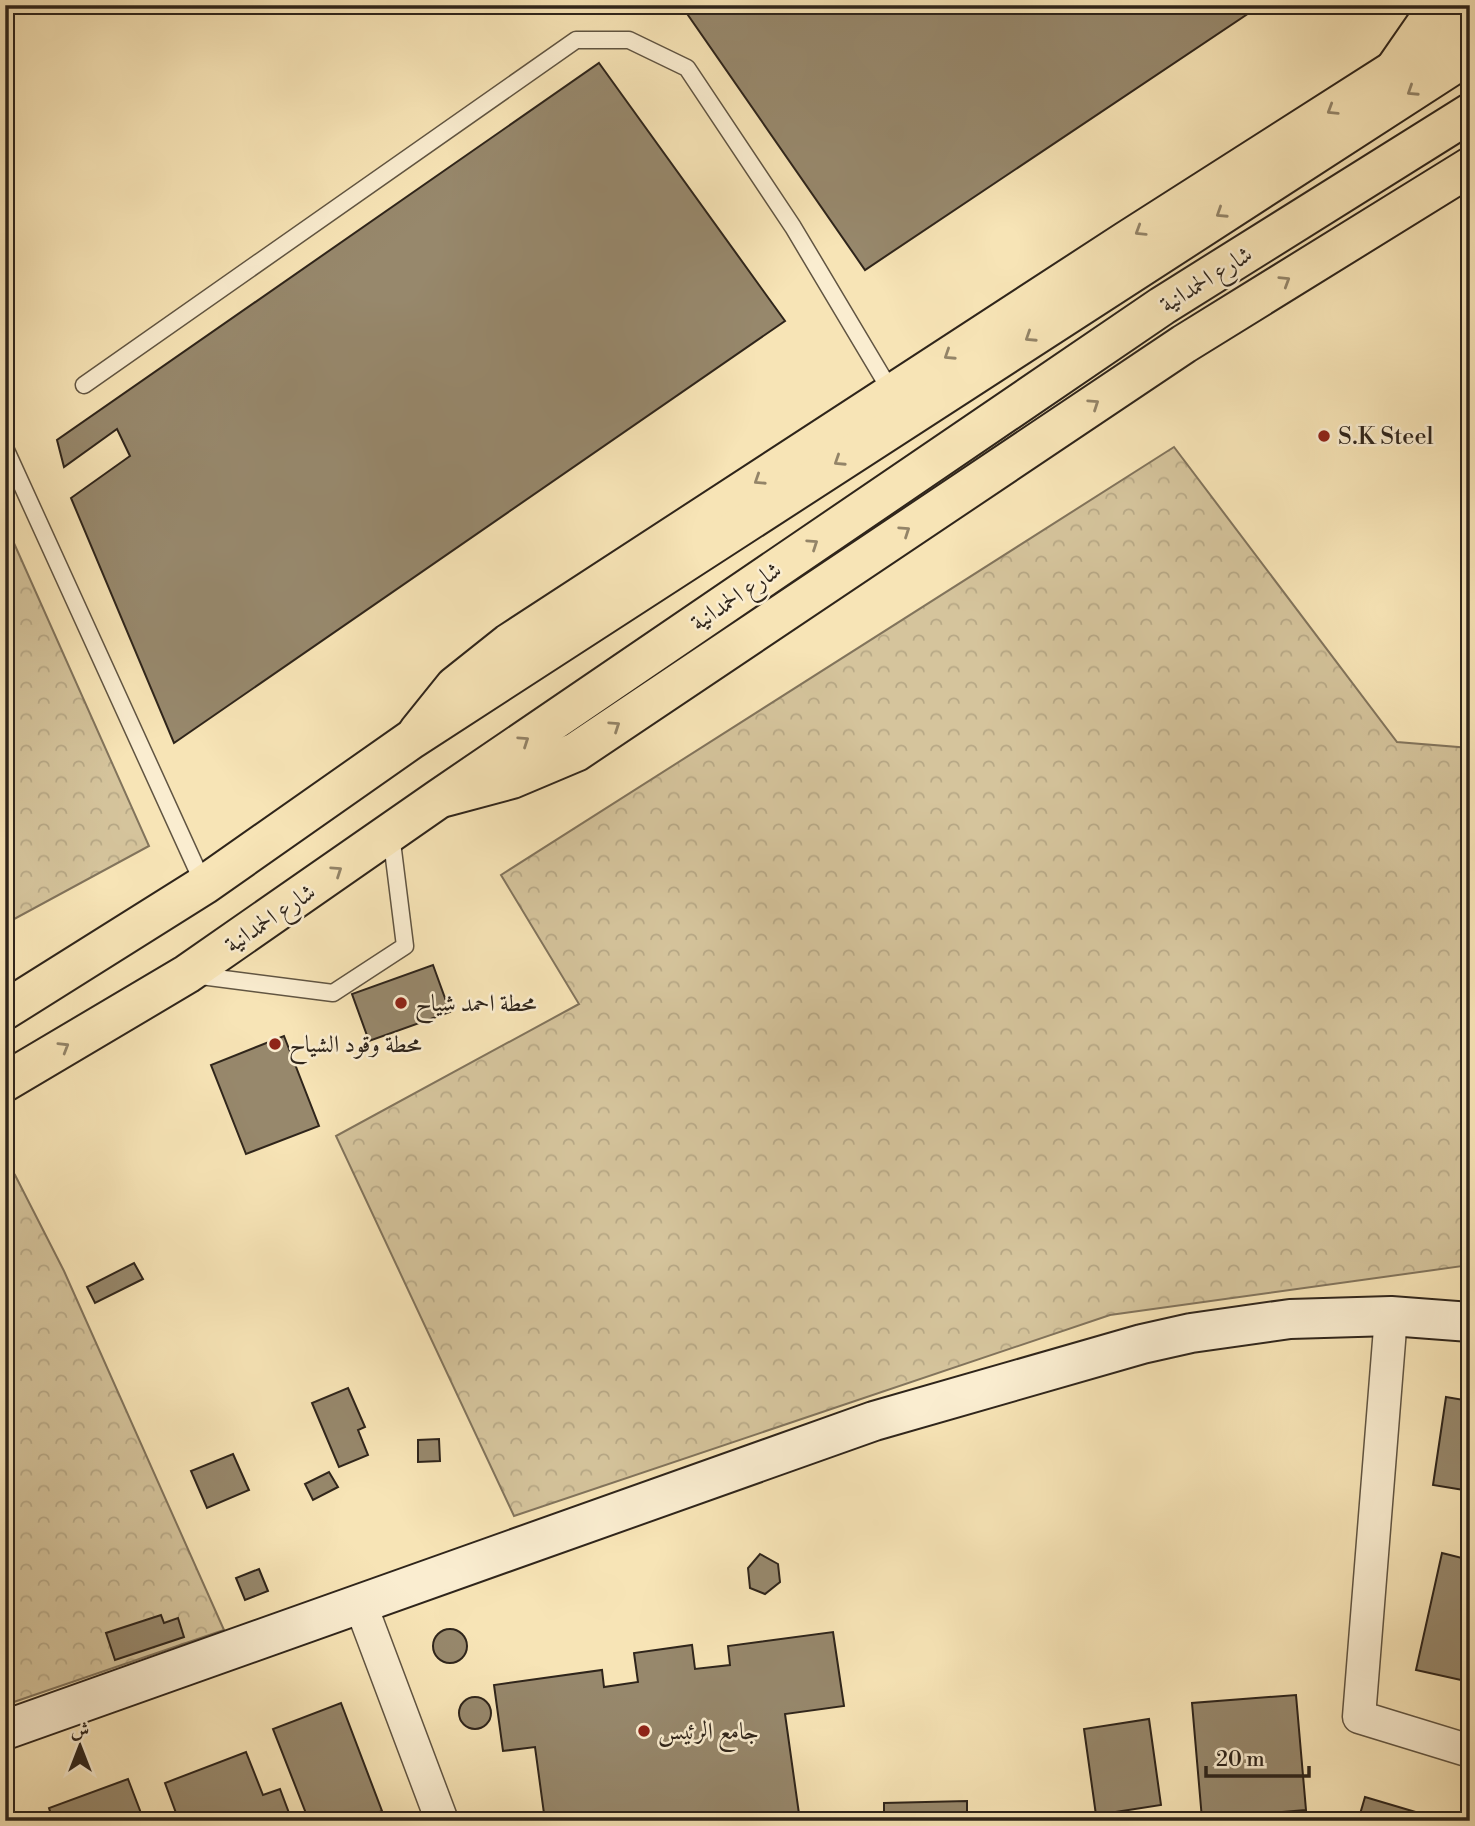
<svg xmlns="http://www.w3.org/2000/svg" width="1475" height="1826" font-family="'Libre Bodoni',Amiri,serif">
	<defs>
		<pattern id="forest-crowns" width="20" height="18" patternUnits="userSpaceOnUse" patternTransform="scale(1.75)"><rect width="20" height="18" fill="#d5c49c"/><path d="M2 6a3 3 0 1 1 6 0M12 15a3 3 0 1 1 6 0" fill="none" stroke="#b7a886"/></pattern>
	</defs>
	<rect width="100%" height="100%" fill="#f7e4b6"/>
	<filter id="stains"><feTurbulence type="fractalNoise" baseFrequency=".00286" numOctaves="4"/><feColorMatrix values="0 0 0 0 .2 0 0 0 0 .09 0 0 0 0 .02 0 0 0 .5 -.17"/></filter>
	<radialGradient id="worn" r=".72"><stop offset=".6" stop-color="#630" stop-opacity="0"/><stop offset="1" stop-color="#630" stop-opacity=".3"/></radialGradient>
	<g fill="url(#forest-crowns)" stroke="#82745c" stroke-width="2">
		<polygon points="1174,447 1397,742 1470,748 1470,1265 1110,1315 514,1516 336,1136 579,1004 501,875"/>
		<polygon points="5,523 149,846 5,924"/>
		<polygon points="15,1175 64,1271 224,1630 5,1705 5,1181"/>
	</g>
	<g fill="#97886c" stroke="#2f251b" stroke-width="2">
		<polygon points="681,5 1261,5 865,270"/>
		<polygon points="599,63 785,321 174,743 71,498 130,456 117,429 64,467 57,440"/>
		<polygon points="433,965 450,1012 369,1041 352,994"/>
		<polygon points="284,1036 319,1126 246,1154 211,1065"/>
		<polygon points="134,1263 143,1279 95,1303 87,1287"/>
		<polygon points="348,1388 365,1427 358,1430 368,1455 339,1467 312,1403"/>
		<polygon points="1446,1397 1470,1401 1470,1491 1433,1485"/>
		<polygon points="439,1439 440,1461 418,1462 418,1440"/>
		<polygon points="233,1454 249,1490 207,1508 191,1471"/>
		<polygon points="329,1472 338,1487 313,1500 305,1484"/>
		<polygon points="1442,1553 1470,1560 1470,1682 1416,1670"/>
		<polygon points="760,1554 778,1564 780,1582 765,1594 750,1588 748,1568"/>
		<polygon points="259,1569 268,1591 245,1600 236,1578"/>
		<polygon points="161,1615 164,1623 178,1618 184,1637 115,1660 106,1633"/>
		<circle cx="450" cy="1646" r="17"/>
		<polygon points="833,1632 844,1706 785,1714 800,1821 545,1821 535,1747 503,1751 494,1685 602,1670 604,1687 638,1682 634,1653 692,1645 695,1669 730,1665 728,1646"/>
		<polygon points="1296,1695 1306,1810 1202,1819 1192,1703"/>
		<circle cx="475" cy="1713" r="16"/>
		<polygon points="341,1703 382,1811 357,1821 309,1821 273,1729"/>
		<polygon points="1149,1719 1161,1805 1096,1815 1084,1729"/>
		<polygon points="246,1752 263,1795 280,1789 292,1821 179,1821 165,1783"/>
		<polygon points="128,1779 144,1821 53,1821 49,1808"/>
		<polygon points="1365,1797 1446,1821 1358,1821"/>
		<polygon points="967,1801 967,1820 884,1821 884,1803"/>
	</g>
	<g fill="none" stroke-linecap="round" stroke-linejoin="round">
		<g stroke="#615542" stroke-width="19">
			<g id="lane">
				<polyline points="84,385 576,40 629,40 687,68 793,227 892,393"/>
				<polyline points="5,448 204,885"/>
				<polyline points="193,975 333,993 405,946 391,834"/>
			</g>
		</g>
		<g stroke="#615542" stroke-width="35">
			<g id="street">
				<polyline points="1391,1316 1359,1717 1470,1751"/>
				<polyline points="360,1603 442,1821"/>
			</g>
		</g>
		<g stroke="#2f251b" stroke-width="42">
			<polyline id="secondary" points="5,1730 874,1421 1142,1344 1191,1333 1290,1319 1391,1316 1470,1322"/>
		</g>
		<g stroke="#2f251b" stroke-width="42">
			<g id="primary">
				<polyline points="418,732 455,686 509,643 1126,241 1394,70 1470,16"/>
				<polyline points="445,797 512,779 576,752 1184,344 1470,167"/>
			</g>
		</g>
		<g stroke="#2f251b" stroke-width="42">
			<g id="highway">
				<polyline points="1394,70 1439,5"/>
				<polyline points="5,1010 204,885 412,739 1470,54"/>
				<polyline points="5,1082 187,974 440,798 1162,306 1470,113"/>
			</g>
		</g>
		<use href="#lane" stroke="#faedd0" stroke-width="16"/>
		<use href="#street" stroke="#faedd0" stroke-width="32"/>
		<use href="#secondary" stroke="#faedd0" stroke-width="38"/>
		<use href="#primary" stroke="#f7e4b6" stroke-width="38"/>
		<use href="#highway" stroke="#f7e4b6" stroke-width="38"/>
	</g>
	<defs><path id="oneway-chevron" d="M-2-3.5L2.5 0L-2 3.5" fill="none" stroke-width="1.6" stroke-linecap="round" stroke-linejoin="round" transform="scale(1.75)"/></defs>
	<g stroke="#938468">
		<use href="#oneway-chevron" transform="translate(1412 91) rotate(147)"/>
		<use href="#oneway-chevron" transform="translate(1332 110) rotate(148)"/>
		<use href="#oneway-chevron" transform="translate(1221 213) rotate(147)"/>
		<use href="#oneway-chevron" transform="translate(1140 231) rotate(148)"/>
		<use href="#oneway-chevron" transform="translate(1285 281) rotate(-32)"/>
		<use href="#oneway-chevron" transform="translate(1030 337) rotate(147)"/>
		<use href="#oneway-chevron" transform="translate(949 355) rotate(147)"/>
		<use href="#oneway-chevron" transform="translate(1094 404) rotate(-34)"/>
		<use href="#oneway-chevron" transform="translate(839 461) rotate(147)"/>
		<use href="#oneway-chevron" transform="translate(759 480) rotate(147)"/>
		<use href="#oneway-chevron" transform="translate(905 531) rotate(-34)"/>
		<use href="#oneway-chevron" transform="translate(813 544) rotate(-34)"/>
		<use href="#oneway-chevron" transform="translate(615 726) rotate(-34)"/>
		<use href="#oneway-chevron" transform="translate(524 741) rotate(-34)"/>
		<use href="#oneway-chevron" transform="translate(337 871) rotate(-34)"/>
		<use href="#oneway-chevron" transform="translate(64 1047) rotate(-31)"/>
	</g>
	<g fill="#8f2418" stroke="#faedd0" stroke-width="2.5">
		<circle cx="1324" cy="436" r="7"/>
		<circle cx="401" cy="1003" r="7"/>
		<circle cx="275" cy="1044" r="7"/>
		<circle cx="644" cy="1731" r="7"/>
	</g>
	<g text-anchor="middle" stroke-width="5" stroke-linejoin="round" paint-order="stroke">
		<g font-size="24" fill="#2f251b" stroke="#faedd0">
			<text transform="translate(1206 279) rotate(-32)" y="8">شارع الحمدانية</text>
			<text transform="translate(736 596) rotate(-34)" y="8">شارع الحمدانية</text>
			<text transform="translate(270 918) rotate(-34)" y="8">شارع الحمدانية</text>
		</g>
		<g font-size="24" fill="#2f251b" stroke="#faedd0" text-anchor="start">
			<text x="1338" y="444">S.K Steel</text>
			<text x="415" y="1011">محطة احمد شياح</text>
			<text x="289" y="1052">محطة وقود الشياح</text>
			<text x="658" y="1739">جامع الرئيس</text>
		</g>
	</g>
	<rect width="1475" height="1826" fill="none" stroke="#f7e4b6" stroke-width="28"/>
	<rect x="7" y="7" width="1461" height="1812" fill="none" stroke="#2f251b" stroke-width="3.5"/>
	<rect x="14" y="14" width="1447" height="1798" fill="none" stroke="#2f251b" stroke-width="2"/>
	<g transform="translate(80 1746)" stroke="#faedd0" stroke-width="5" paint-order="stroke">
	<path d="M0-5L12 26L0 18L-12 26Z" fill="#2f251b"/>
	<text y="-10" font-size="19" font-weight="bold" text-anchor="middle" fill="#2f251b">ش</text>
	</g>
	<path d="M1206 1766v10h103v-10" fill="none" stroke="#2f251b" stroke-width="3.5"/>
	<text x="1216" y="1766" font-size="21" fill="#2f251b" stroke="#faedd0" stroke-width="5" paint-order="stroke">20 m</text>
	<rect width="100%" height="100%" filter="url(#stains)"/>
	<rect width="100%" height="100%" fill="url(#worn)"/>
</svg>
